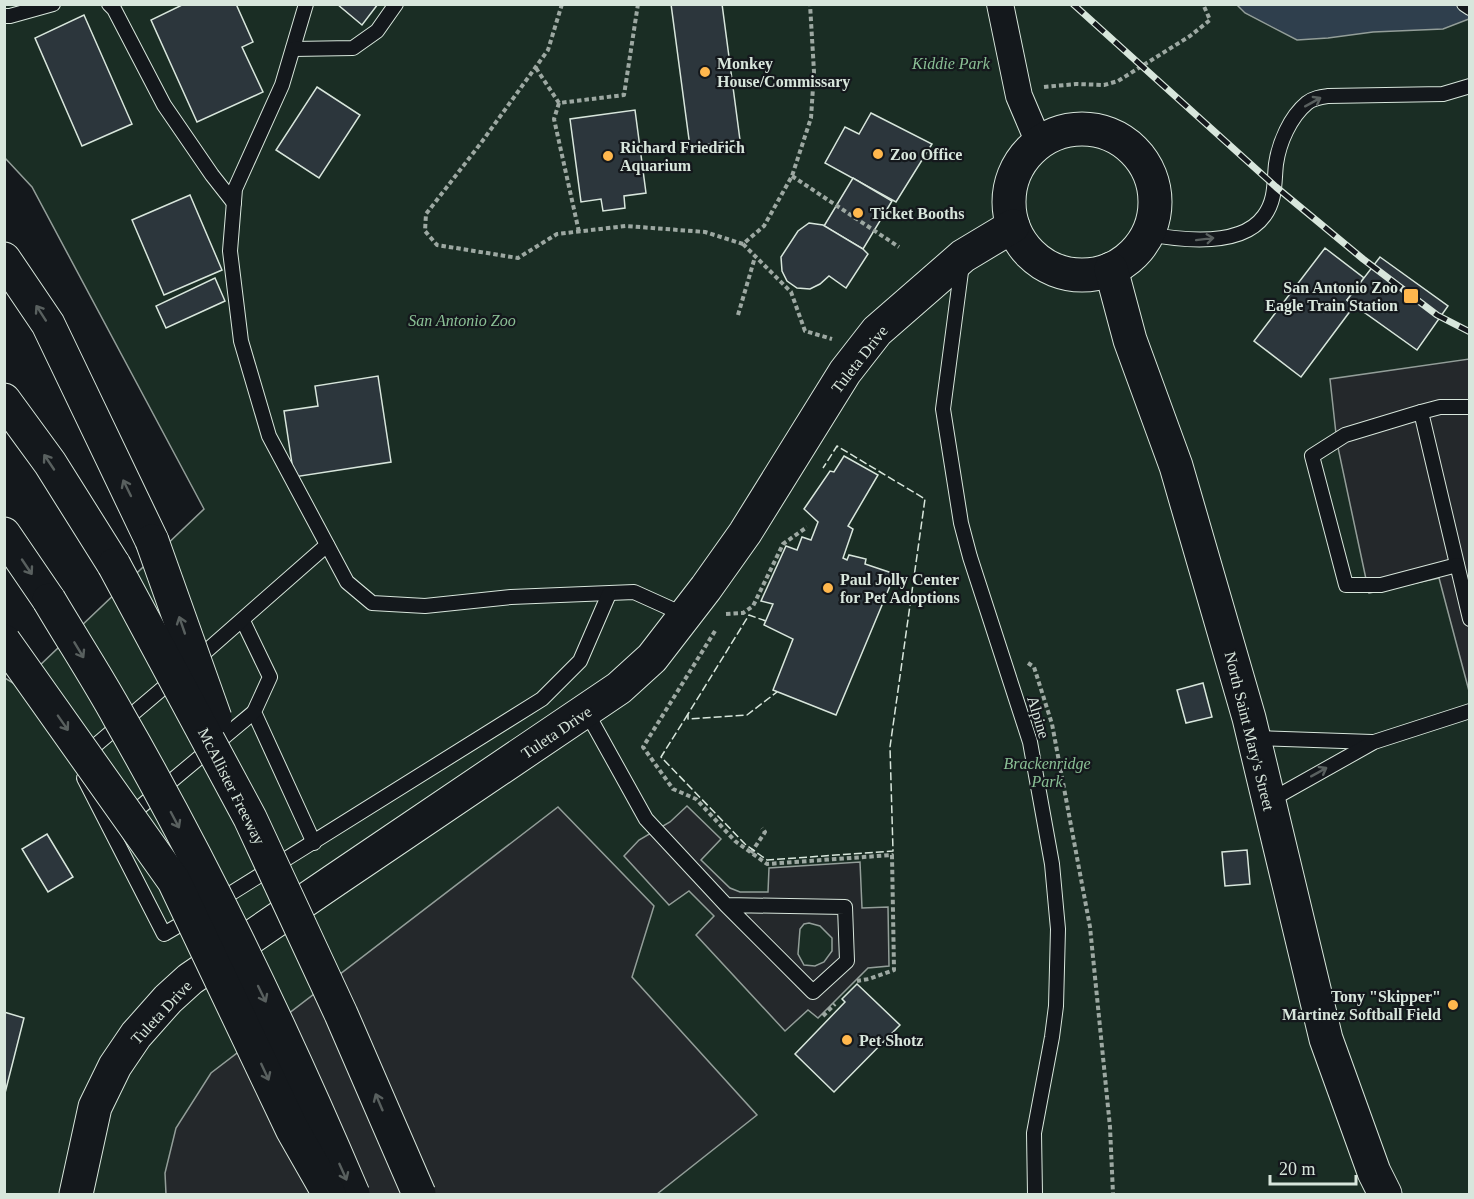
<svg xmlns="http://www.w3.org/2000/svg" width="1474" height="1199" font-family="Georgia,serif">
	<rect width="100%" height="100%" fill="#14181c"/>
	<polygon fill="#1a2d24" stroke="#939e99" stroke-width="1.5" points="5,5 1469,5 1469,1194 5,1194 5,678 18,686 204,509 32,187 5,158"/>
	<g fill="#24282b" stroke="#939e99" stroke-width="1.5" fill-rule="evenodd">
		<polygon points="1469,359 1469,691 1439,578 1369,593 1337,443 1330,379"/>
		<path d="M687,806L721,839L701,860L730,888L740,892H768L769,868L860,862L862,908L888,907L889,966L868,968L818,1018L808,1010L785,1031L696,935L714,916L689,891L669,905L624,856L639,840L670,822ZM809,923L820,926L832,938V951L824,962L815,966L804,965L798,954L800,929L804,924Z"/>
		<polygon points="558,807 654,906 632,977 757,1115 657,1194 166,1194 165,1173 176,1128 211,1073"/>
	</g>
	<polygon fill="#2f3f4d" stroke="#939e99" stroke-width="1.5" points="1237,5 1469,5 1469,19 1443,29 1373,32 1328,38 1297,40 1245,13"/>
	<g fill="#2c363c" stroke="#d8e6dc" stroke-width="1.5">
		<polygon points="184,4 236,4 253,42 242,47 263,92 197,122 151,20"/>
		<polygon points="337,4 378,4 362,25"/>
		<polygon points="671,4 722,4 740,140 690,147"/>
		<polygon points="84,15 132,124 82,146 35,38"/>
		<polygon points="317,87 360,115 319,178 276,150"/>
		<polygon points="635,110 646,193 624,196 625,208 603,211 601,199 581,202 570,119"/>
		<polygon points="871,113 932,144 896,202 825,163 845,127 859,134"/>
		<polygon points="853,178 892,201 863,249 824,226"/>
		<polygon points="190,195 222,270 164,295 132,220"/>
		<polygon points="809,223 823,225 863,249 868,254 846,288 829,276 820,284 810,289 797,288 787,281 782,271 781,257 798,231"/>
		<polygon points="1325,248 1364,278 1347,300 1354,306 1301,377 1254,341"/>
		<polygon points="1380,257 1448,306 1417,350 1347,300"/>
		<polygon points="215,278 225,301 166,328 156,306"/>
		<polygon points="378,376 391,462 294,477 284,411 318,406 315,386"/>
		<polygon points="844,456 878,475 848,526 853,529 843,558 847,560 849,555 866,559 865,564 895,574 836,715 773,690 793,639 764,625 773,604 761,601 786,546 797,550 802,537 811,540 818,522 804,509 830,471 834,472"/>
		<polygon points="1203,683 1212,717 1186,723 1177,690"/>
		<polygon points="47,834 73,877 48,892 22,849"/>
		<polygon points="1247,850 1250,884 1225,886 1222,852"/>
		<polygon points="857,984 900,1025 834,1092 795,1054 845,1002 842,999"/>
		<polygon points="4,1012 24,1018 4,1097"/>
	</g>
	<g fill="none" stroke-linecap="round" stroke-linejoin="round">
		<g stroke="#d8e6dc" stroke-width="16">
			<g id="lane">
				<polyline points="109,4 114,9 164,105 212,175 234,203"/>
				<polyline points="306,4 282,85 235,189 230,251 241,341 269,436 347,582 372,603 425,606 511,597 634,592 685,615"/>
				<polyline points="1464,4 1470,8"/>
				<polyline points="4,16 10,16 53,4"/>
				<polyline points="293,49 353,48 377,31 396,4"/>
				<path d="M1147,234C1180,240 1241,248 1264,216C1276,200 1274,182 1276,164C1279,143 1290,117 1307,103C1313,98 1321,97 1328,96L1443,94L1470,86"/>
				<polyline points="962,264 943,409 961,523 970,557 1030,742 1052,864 1058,929 1056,1006 1052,1037 1034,1133 1035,1194"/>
				<polyline points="1470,407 1440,407 1421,412 1470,619"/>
				<polyline points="1421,412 1345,435 1312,456 1346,585 1381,585 1457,565"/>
				<polyline points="243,621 270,677 254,712 314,843"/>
				<polyline points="195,661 327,545"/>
				<polyline points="586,711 646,819 726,905 813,992 847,961 845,907 726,905"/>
				<polyline points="1254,738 1372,742"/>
				<polyline points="83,756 176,677"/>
				<polyline points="84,778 164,934 193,917"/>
				<polyline points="1269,801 1374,742 1470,711"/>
				<polyline points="127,818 254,712"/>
				<polyline points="217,902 542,699 580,661 609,594"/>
			</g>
		</g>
		<g stroke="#d8e6dc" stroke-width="28">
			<polyline id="street" points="1000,4 1019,96 1039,143"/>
		</g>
		<g stroke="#d8e6dc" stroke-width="35">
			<g id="secondary">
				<circle cx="1082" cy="202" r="73"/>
				<polyline points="1111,269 1130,340 1176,466 1249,718 1326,1039 1374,1172 1385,1194"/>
				<polyline points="76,1194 95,1107 115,1066 136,1035 168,999 190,979 332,882 619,688 652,658 706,588 745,533 845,372 877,331 963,256 1013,226"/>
			</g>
		</g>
		<g stroke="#d8e6dc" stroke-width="35">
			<g id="highway">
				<polyline points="4,259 48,324 152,541"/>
				<polyline points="4,400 50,463 114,565"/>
				<polyline points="4,534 49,600"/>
			</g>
		</g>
		<g stroke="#9da8a2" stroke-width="4" stroke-dasharray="4.5 3" stroke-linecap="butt">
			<polyline points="562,4 548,50 481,143 426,214 425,231 437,245 518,258 557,234 626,226 705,232 743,244 764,226 792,176 811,118 814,72 810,4"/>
			<polyline points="536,68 559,103 624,95 638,4"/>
			<polyline points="1044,87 1076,84 1104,85 1118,81 1190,36 1210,20 1203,4"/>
			<polyline points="559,103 554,119 579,232"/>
			<polyline points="792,176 899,247"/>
			<polyline points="743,244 791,292 805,331 832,339"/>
			<polyline points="738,315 755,257"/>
			<polyline points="726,614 743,613 753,606 783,544 807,527"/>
			<polyline points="715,631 643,747 673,789 696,799 735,841 767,864 892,855 894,970 869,979 857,981"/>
			<polyline points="1028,663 1034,667 1052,724 1090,927 1110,1127 1113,1194"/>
			<polyline points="751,853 765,832 762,828"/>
			<polyline points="823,1016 835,1004"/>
		</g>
		<use href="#lane" stroke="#14181c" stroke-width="14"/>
		<use href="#street" stroke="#14181c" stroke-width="26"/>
		<use href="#secondary" stroke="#14181c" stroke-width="33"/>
		<use href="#highway" stroke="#14181c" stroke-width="33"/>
		<g stroke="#d8e6dc" stroke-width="7">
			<polyline id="rail" points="1073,4 1276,187 1363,259 1437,315 1470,332"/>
		</g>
		<use href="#rail" stroke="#14181c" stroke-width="4.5" stroke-dasharray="14" stroke-linecap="butt"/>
		<g stroke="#d8e6dc" stroke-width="35" stroke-linecap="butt">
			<g id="highway-bridge">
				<polyline points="152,541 215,718"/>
				<polyline points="114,565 250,818 341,1014 419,1194"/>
				<path d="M49,600C72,639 97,677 119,717C207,870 284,1032 353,1194"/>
				<polyline points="4,641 174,881 292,1129 329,1194"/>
			</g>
		</g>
		<use href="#highway-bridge" stroke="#14181c" stroke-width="33"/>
		<g stroke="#d8e6dc" stroke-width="1.5" stroke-dasharray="8 3" stroke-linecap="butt">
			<polyline points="766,621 749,615 688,714 688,719 747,715 777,692"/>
			<polyline points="688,714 661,757 745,844 767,860 893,851 890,747 925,499 837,446 823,468"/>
		</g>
	</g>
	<defs><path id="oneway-shaft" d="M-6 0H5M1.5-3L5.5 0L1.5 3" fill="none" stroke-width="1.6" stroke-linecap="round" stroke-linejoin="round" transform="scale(1.5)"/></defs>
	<g stroke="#59605f">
		<use href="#oneway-shaft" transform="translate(1313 102) rotate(-29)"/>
		<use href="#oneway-shaft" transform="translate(1205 239) rotate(-7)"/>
		<use href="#oneway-shaft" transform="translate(41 313) rotate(-123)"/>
		<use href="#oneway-shaft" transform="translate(49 462) rotate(-124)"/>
		<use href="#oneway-shaft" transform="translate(127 488) rotate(-116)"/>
		<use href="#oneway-shaft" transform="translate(27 567) rotate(56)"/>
		<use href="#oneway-shaft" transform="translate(182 625) rotate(-109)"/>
		<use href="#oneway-shaft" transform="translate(79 650) rotate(59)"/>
		<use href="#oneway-shaft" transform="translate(63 723) rotate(55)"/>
		<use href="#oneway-shaft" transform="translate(1319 772) rotate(-29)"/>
		<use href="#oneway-shaft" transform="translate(175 820) rotate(62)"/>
		<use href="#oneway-shaft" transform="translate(262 994) rotate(64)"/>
		<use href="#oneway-shaft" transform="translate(265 1072) rotate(65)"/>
		<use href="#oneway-shaft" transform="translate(379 1102) rotate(-113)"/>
		<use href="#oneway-shaft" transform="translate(343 1172) rotate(66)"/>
	</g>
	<g fill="#ffb74d" stroke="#14181c" stroke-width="2">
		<circle cx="705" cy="72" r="6"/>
		<circle cx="878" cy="154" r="6"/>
		<circle cx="608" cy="156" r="6"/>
		<circle cx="858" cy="213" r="6"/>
		<rect x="1403" y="288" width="16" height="16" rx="3"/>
		<circle cx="828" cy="588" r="6"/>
		<circle cx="1453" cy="1005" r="6"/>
		<circle cx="847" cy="1040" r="6"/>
	</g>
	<g text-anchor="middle" stroke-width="4.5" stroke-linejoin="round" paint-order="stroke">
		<g font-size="16" font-weight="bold" fill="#d8e6dc" stroke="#14181c" text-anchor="start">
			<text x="717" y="69">Monkey<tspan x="717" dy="18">House/Commissary</tspan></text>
			<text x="620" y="153">Richard Friedrich<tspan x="620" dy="18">Aquarium</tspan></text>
			<text x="890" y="160">Zoo Office</text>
			<text x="870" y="219">Ticket Booths</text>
			<text x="1398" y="293" text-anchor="end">San Antonio Zoo<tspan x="1398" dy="18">Eagle Train Station</tspan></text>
			<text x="840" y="585">Paul Jolly Center<tspan x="840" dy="18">for Pet Adoptions</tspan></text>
			<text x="1441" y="1002" text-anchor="end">Tony "Skipper"<tspan x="1441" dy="18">Martinez Softball Field</tspan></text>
			<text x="859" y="1046">Pet Shotz</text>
		</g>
		<g font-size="16" font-style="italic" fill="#8ac095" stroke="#14181c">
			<text x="951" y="69">Kiddie Park</text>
			<text x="462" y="326">San Antonio Zoo</text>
			<text x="1047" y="769">Brackenridge<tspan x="1047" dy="18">Park</tspan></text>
		</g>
		<g font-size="16" fill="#d8e6dc" stroke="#14181c">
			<text transform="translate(859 359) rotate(-52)" y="6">Tuleta Drive</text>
			<text transform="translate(1039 717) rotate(73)" y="6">Alpine</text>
			<text transform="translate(1250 731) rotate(76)" y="6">North Saint Mary's Street</text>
			<text transform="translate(556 732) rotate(-34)" y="6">Tuleta Drive</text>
			<text transform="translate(232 786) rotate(63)" y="6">McAllister Freeway</text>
			<text transform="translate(161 1012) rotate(-47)" y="6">Tuleta Drive</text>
		</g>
	</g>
	<rect width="1474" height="1199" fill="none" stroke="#d8e6dc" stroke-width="12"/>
	<path d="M1270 1175v9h86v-9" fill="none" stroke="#d8e6dc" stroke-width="3"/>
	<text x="1279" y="1175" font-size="18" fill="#d8e6dc" stroke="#14181c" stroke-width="4.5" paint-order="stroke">20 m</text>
</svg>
